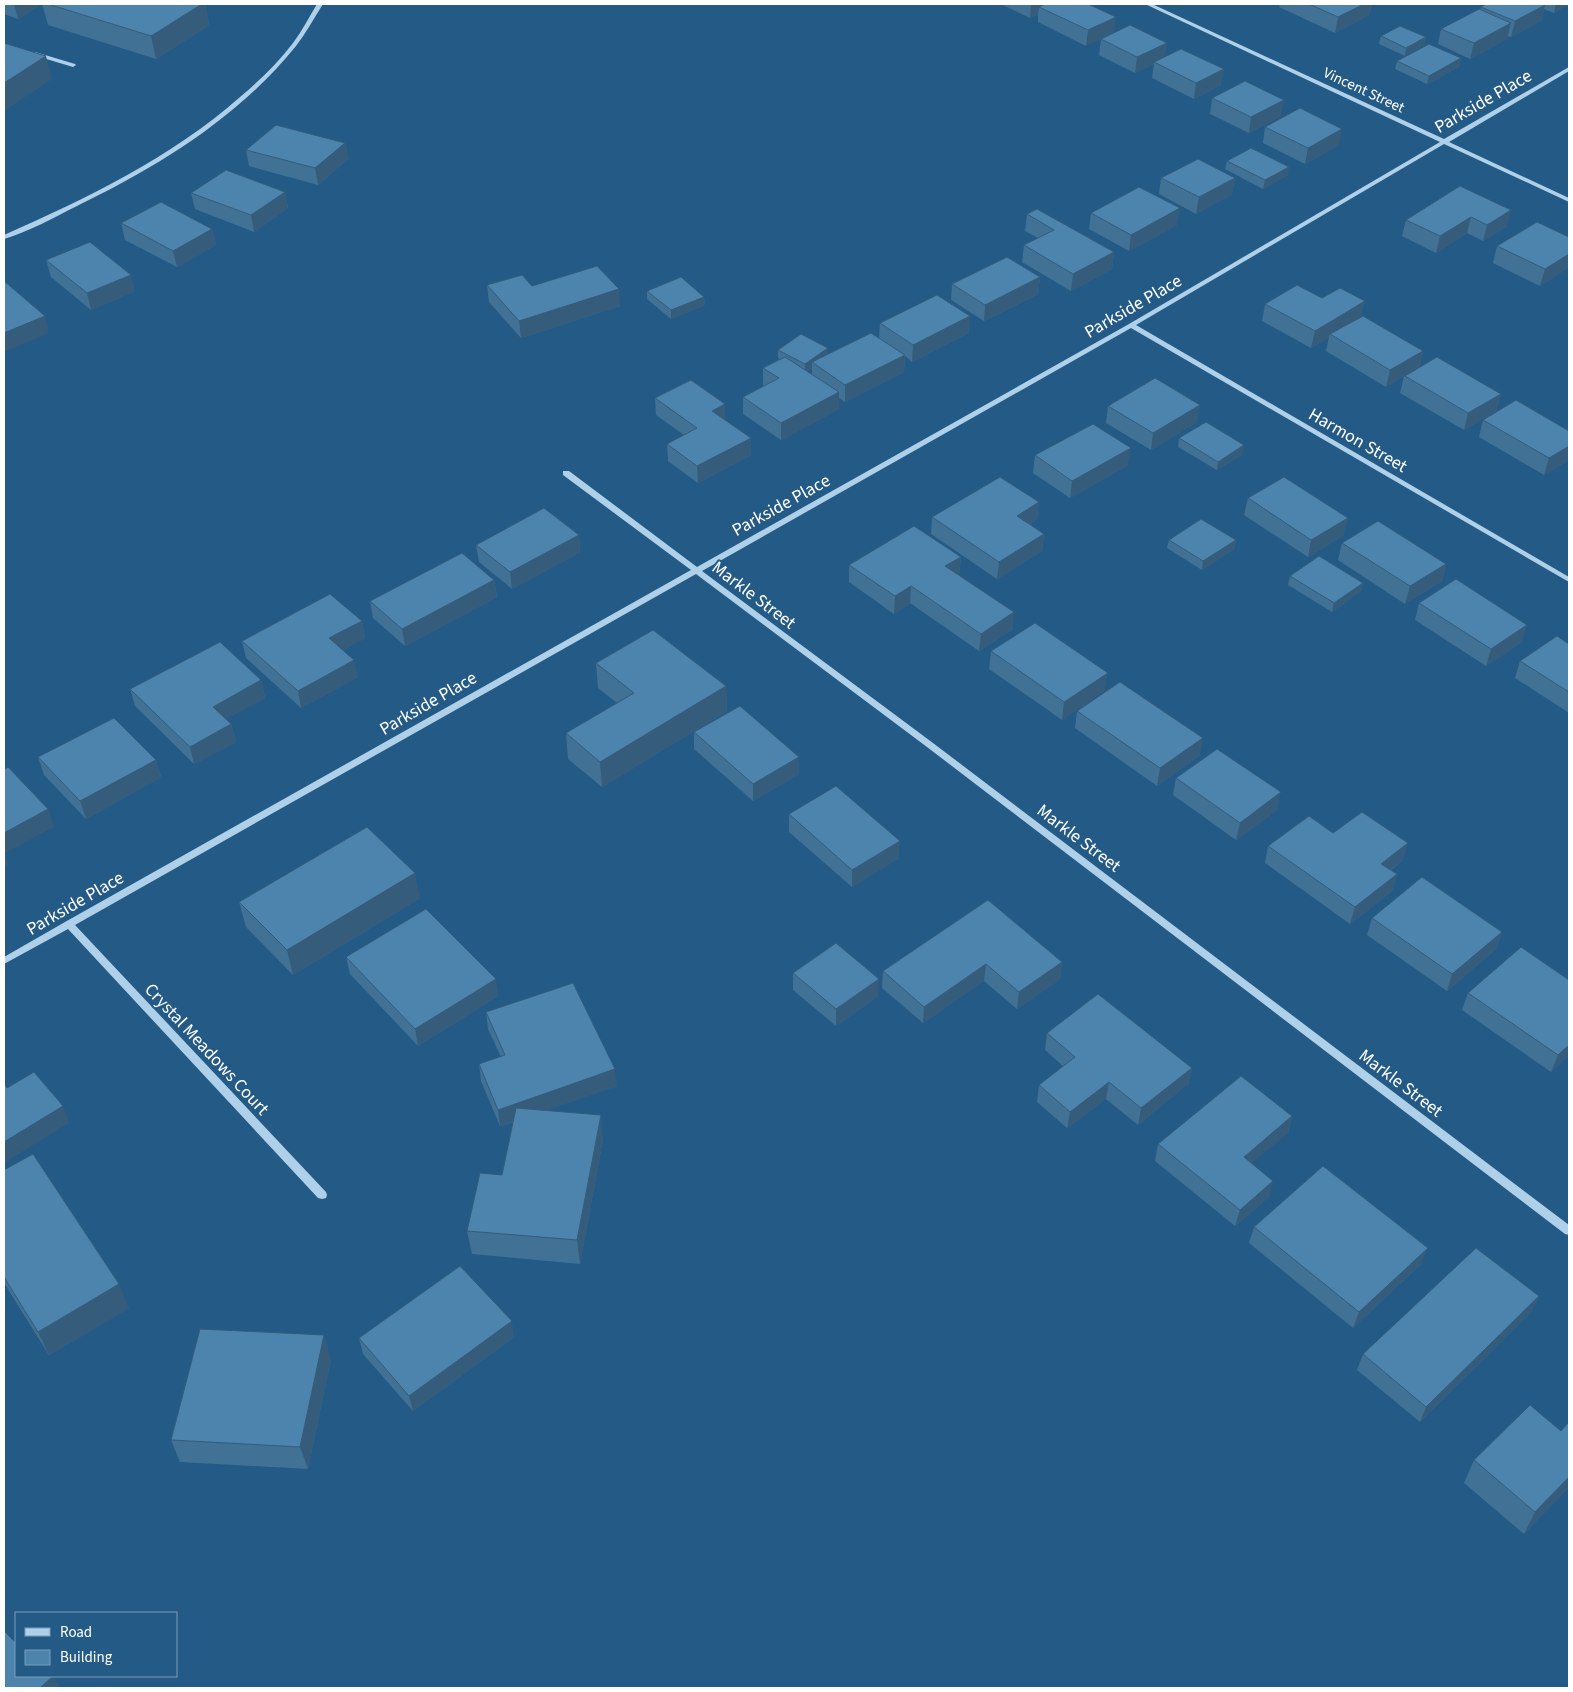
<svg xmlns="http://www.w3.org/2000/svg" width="1573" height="1692" font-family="'Source Sans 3',sans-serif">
	<rect width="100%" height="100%" fill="#245a86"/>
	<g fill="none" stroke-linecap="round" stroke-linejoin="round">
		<g fill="#afd0e9" fill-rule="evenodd">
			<path d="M317,4H323C314,18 306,33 296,46C239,117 158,167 77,206C55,217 26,233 4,239V235C87,198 171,158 240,97C259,81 278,63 293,43C302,31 309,17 317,4Z"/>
			<polygon points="1145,4 1152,4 1444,139 1569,67 1569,71 1449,142 1569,198 1569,202 1444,144 1136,325 1569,577 1569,582 1131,328 702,571 933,743 1569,1225 1569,1235 1565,1234 927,747 696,574 75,925 326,1192 327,1195 326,1198 322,1199 318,1198 68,929 4,964 4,957 65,922 691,570 563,475 563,471 569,471 697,567 1129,324 1440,142"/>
			<polygon points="35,52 75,64 76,65 73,67 33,55 32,54"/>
		</g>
	</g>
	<g fill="#417296" fill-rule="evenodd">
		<polygon points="4,4 205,4 209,25 156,59 48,25 42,4 18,19 4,14"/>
		<polygon points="1001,4 1088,4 1116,17 1086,46 1038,22 1038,14 1030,18"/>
		<polygon points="1280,4 1372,4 1369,15 1335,33 1279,7"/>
		<polygon points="1486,4 1569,4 1554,13 1544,9 1541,21 1511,37 1508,36 1507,39 1470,59 1438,44 1441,29 1480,10 1481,7"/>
		<polygon points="1381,36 1426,37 1424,45 1405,56 1379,44"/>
		<polygon points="1101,39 1165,57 1221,85 1194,99 1152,78 1154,64 1135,73 1099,55"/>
		<polygon points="1461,58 1459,67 1427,84 1395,69 1397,61"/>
		<polygon points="1212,98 1281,116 1249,133 1210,114"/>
		<polygon points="1265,127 1339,145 1305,164 1263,143"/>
		<polygon points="345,143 348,159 318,185 249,166 246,150"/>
		<polygon points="1227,161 1288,175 1263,189 1225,169"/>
		<polygon points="1161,178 1235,178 1232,194 1196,214 1159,194"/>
		<polygon points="1460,186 1507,226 1483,241 1467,233 1436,253 1402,236 1406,220"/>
		<polygon points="285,192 288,208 254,232 195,209 191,193"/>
		<polygon points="1091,213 1177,225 1129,251 1089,229"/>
		<polygon points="1027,214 1114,252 1112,269 1071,291 1022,262 1024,245 1038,238 1025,231"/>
		<polygon points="121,223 212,229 216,245 177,267 125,240"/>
		<polygon points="1569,237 1569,267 1540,286 1493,263 1497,246"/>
		<polygon points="46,260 135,291 91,310 51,277"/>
		<polygon points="1040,277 1038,294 984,321 951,300 952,284"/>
		<polygon points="487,285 532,286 620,306 521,338 489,302"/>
		<polygon points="647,291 704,297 705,305 671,319 647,299"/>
		<polygon points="1322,298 1361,317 1423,351 1419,368 1501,394 1496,411 1464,430 1400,393 1404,376 1386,387 1326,351 1329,337 1311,348 1262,321 1265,304"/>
		<path d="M880,323L969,333L912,362L905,356L904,372L845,402L839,398V409L781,440L743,414V397L765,386L763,385V368L780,359L778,358V350L828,354L879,338ZM812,368V375L807,371Z"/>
		<polygon points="655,398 725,404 725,420 751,438 751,455 698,483 668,461 667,444 684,435 656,415"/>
		<polygon points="1108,406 1197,422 1151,450 1106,423"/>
		<polygon points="1483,420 1569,431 1569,460 1544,475 1479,437"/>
		<polygon points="1179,438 1243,454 1217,470 1178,447"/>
		<polygon points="1035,455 1128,465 1070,498 1033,473"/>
		<polygon points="1248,498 1344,535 1308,557 1244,515"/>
		<polygon points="1039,502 1037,519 1030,524 1044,534 1042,551 997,579 931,534 932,517"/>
		<polygon points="579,535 580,552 512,589 479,562 476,545"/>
		<polygon points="1169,540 1236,540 1234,549 1202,570 1167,548"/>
		<polygon points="1342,543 1446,564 1442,581 1405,604 1338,560"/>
		<polygon points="961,557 959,574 958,575 1013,629 979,651 910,603 894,614 849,582 849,565"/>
		<polygon points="1290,576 1363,583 1361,591 1332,612 1288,585"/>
		<polygon points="494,580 497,597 405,646 373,618 370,601"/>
		<polygon points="1419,603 1522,642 1486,666 1415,620"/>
		<polygon points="362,621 365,638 343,650 358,677 301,708 246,658 242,641"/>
		<polygon points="1569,644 1569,713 1515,678 1520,661"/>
		<polygon points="991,651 1105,690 1062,720 989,669"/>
		<polygon points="596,663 726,686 727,711 602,787 568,759 566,733 617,703 598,688"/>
		<polygon points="261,680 265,698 226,719 231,724 236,742 194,764 135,706 130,689"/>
		<polygon points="1077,711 1200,755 1157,786 1075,728"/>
		<polygon points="694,732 799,774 753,801 694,749"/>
		<polygon points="38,757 156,760 161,777 86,819 44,775"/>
		<polygon points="1176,778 1277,810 1236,840 1173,795"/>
		<polygon points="789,814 899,858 852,887 789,832"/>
		<polygon points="1333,833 1403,860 1391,870 1397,874 1392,891 1350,924 1265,863 1268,846"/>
		<polygon points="420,898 293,975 246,927 239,902"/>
		<polygon points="988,900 1062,962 1060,979 1017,1009 984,981 923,1023 882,988 883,971"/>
		<polygon points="1372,918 1502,932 1496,949 1447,991 1367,935"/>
		<polygon points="346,957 498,996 418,1046 350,974"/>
		<polygon points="793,973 878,996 836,1026 793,990"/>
		<polygon points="1468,993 1569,1055 1551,1072 1462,1010"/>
		<polygon points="486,1012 617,1086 546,1110 603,1139 580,1264 472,1254 467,1231 502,1175 513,1122 500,1126 481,1081 479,1064 501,1057 488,1029"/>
		<polygon points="1047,1033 1192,1068 1188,1084 1138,1125 1106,1099 1067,1128 1037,1102 1039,1085 1063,1066 1045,1050"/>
		<polygon points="1292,1116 1288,1133 1251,1163 1269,1197 1235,1226 1155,1161 1158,1144"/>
		<polygon points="4,1170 129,1308 49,1355 4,1283"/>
		<polygon points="1254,1227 1421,1264 1353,1328 1249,1243"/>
		<polygon points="1539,1296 1531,1312 1420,1422 1357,1370 1363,1354"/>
		<polygon points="514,1337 413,1411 363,1354 359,1338"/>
		<polygon points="331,1359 308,1469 180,1462 171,1440"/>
		<polygon points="1569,1422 1569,1487 1524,1534 1464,1483 1474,1460 1561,1431"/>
	</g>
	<g fill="#355c7a">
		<polygon points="14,4 42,4 18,19"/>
		<polygon points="202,4 205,4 209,25 156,59 151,36"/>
		<polygon points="1031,4 1056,4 1039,7 1038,14 1030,18"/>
		<polygon points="1364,4 1372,4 1369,15 1335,33 1338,17"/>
		<polygon points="1556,4 1569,4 1569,5 1554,13"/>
		<polygon points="1545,5 1541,21 1511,37 1515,21"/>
		<polygon points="1116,17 1114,33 1086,46 1088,30"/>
		<polygon points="1511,23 1507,39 1470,59 1474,43"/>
		<polygon points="1426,37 1424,45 1405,56 1406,48"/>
		<polygon points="1167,43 1165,59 1154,62 1154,64 1135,73 1137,57"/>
		<polygon points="46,56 52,79 4,111 4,83"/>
		<polygon points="1461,58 1459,67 1427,84 1429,76"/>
		<polygon points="1224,69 1221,85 1194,99 1196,83"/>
		<polygon points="1284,100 1281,116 1249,133 1251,117"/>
		<polygon points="1342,129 1339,145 1305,164 1308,148"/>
		<polygon points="345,143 348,159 318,185 315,168"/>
		<polygon points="1289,167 1288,175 1263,189 1265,180"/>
		<polygon points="1235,178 1232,194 1196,214 1199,197"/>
		<polygon points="285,192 288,208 254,232 251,215"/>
		<polygon points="1180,208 1177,225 1129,251 1131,235"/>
		<polygon points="1511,210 1507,226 1483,241 1487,225"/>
		<polygon points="1471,217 1467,233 1436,253 1440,236"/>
		<polygon points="212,229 216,245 177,267 173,251"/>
		<polygon points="1114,252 1112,269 1071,291 1073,274"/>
		<polygon points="1569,254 1569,267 1540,286 1545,269"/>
		<polygon points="131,275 135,291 91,310 87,293"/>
		<polygon points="1040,277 1038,294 984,321 985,305"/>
		<polygon points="619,289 620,306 521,338 519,321"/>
		<polygon points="704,297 705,305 671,319 671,310"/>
		<polygon points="1365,301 1361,318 1330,334 1329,337 1311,348 1315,331"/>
		<polygon points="45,316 49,333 4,352 4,333"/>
		<polygon points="970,316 969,333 912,362 913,345"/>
		<polygon points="828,348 828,357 812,362 812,368 805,372 805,364"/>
		<polygon points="1423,351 1419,368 1386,387 1390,370"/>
		<polygon points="905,355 904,372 845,402 845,385"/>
		<polygon points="839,392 839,409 781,440 781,423"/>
		<polygon points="1501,394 1496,411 1464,430 1468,413"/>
		<polygon points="725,404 725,421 712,411"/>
		<polygon points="1200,405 1197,422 1151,450 1153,433"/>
		<polygon points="751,438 751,455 698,483 697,466"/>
		<polygon points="1244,445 1243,454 1217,470 1218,462"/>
		<polygon points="1569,446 1569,460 1544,475 1549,458"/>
		<polygon points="1131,448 1128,465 1070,498 1072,481"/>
		<polygon points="1039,502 1037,519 1015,533 1017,516"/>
		<polygon points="1348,518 1344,535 1308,557 1311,540"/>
		<polygon points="1044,534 1042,551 997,579 999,562"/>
		<polygon points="579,535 580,552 512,589 510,572"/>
		<polygon points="1236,540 1234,549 1202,570 1203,561"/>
		<polygon points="961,557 959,574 944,583 945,566"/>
		<polygon points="1446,564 1442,581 1405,604 1410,586"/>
		<polygon points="494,580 497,597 405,646 402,629"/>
		<polygon points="1363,583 1361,591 1332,612 1334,603"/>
		<polygon points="911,586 910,603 894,614 895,596"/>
		<polygon points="1014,612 1013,629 979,651 981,634"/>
		<polygon points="362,621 365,638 332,656 329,638"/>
		<polygon points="1527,625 1522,642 1486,666 1491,649"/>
		<polygon points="354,660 358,677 301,708 298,691"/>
		<polygon points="1108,673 1105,690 1062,720 1064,702"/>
		<polygon points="261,680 265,698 217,724 213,707"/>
		<polygon points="726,686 727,711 602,787 600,762"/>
		<polygon points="231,724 236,742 194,764 190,747"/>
		<polygon points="1203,738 1200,755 1157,786 1160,768"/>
		<polygon points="799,757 799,774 753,801 753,784"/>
		<polygon points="156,760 161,777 86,819 80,801"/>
		<polygon points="1281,792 1277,810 1236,840 1240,823"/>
		<polygon points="48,809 54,827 5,853 9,864 4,867 4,833"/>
		<polygon points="900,841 899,858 852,887 852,870"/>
		<polygon points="1408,843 1403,860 1376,881 1381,864"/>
		<polygon points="415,873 420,898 293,975 287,950"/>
		<polygon points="1397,874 1392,891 1350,924 1355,907"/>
		<polygon points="1502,932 1496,949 1447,991 1452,974"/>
		<polygon points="1062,962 1060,979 1017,1009 1019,992"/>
		<polygon points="986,964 984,981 923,1023 924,1007"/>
		<polygon points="496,979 498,996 418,1046 415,1029"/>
		<polygon points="879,979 878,996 836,1026 836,1009"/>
		<polygon points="1569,1045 1569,1055 1551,1072 1558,1055"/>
		<polygon points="1192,1068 1188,1084 1138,1125 1141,1108"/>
		<polygon points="615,1069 617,1086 500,1126 498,1110"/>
		<polygon points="1109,1082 1106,1099 1067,1128 1070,1112"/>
		<polygon points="63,1106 69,1123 4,1163 4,1142"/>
		<polygon points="601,1115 603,1139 580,1264 577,1240"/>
		<polygon points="1292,1116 1288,1133 1239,1174 1244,1157"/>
		<polygon points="1273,1181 1269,1197 1235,1226 1240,1210"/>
		<polygon points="1428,1248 1421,1264 1353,1328 1359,1312"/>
		<polygon points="119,1284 129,1308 49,1355 38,1332"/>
		<polygon points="1539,1296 1531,1312 1420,1422 1426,1407"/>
		<polygon points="512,1321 514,1337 413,1411 409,1396"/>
		<polygon points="324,1335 331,1359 308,1469 300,1447"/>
		<polygon points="1569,1477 1569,1487 1524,1534 1535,1512"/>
		<polygon points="53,1676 60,1688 40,1688"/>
	</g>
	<g fill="#4c84ae" stroke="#355c7a">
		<polygon points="48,4 202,4 151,36"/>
		<polygon points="1045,4 1088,4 1116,17 1088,30 1039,7"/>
		<polygon points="1309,4 1364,4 1338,17"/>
		<polygon points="1486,4 1543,4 1545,5 1515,21 1481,7"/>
		<polygon points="1479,9 1511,23 1474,43 1441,29"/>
		<polygon points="1130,25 1167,43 1137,57 1101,39"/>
		<polygon points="1400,26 1426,37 1406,48 1381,36"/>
		<polygon points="4,43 46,56 4,83"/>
		<polygon points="1429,44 1461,58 1429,76 1397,61"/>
		<polygon points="1181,49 1224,69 1196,83 1154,62"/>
		<polygon points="1245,81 1284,100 1251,117 1212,98"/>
		<polygon points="1300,108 1342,129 1308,148 1265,127"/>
		<polygon points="276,125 345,143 315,168 246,150"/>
		<polygon points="1251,148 1289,167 1265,180 1227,161"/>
		<polygon points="1198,159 1235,178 1199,197 1161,178"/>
		<polygon points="226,170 285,192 251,215 191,193"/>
		<polygon points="1460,186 1511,210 1487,225 1471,217 1440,236 1406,220"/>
		<polygon points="1139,187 1180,208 1131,235 1091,213"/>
		<polygon points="161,202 212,229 173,251 121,223"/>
		<polygon points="1037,209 1114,252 1073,274 1024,245 1054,230 1027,214"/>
		<polygon points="1537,222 1569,237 1569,254 1545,269 1497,246"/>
		<polygon points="90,242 131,275 87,293 46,260"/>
		<polygon points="1007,257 1040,277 985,305 952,284"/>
		<polygon points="597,266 619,289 519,321 487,285 522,275 532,286"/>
		<polygon points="681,277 704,297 671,310 647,291"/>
		<polygon points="4,281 45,316 4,333"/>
		<polygon points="1297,285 1322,298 1340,288 1365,301 1315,331 1265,304"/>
		<polygon points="937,295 970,316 913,345 880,323"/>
		<polygon points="1363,316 1423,351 1390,370 1330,334"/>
		<polygon points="871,333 905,355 845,385 812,362"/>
		<polygon points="801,334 828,348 805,364 778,350"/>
		<polygon points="785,357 839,392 781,423 743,397 779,378 763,368"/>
		<polygon points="1437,357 1501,394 1468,413 1405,376"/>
		<polygon points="1155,378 1200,405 1153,433 1108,406"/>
		<polygon points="691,380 725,404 712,411 751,438 697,466 667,444 697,428 655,398"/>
		<polygon points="1516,400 1569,431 1569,446 1549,458 1483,420"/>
		<polygon points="1206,422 1244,445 1218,462 1179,438"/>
		<polygon points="1093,424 1131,448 1072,481 1035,455"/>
		<polygon points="1000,477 1039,502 1017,516 1044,534 999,562 932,517"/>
		<polygon points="1284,477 1348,518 1311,540 1248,498"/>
		<polygon points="544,508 579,535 510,572 476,545"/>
		<polygon points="1201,519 1236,540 1203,561 1169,540"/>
		<polygon points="1378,521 1446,564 1410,586 1342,543"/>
		<polygon points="914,526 961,557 945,566 1014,612 981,634 911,586 895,596 849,565"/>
		<polygon points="462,553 494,580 402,629 370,601"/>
		<polygon points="1319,556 1363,583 1334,603 1290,576"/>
		<polygon points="1456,579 1527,625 1491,649 1419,603"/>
		<polygon points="330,594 362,621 329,638 354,660 298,691 242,641"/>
		<polygon points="1035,623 1108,673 1064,702 991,651"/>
		<polygon points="653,630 726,686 600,762 566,733 634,693 596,663"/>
		<polygon points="1557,636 1569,644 1569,692 1520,661"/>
		<polygon points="220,642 261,680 213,707 231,724 190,747 130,689"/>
		<polygon points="1120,682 1203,738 1160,768 1077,711"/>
		<polygon points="740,706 799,757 753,784 694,732"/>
		<polygon points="114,718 156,760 80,801 38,757"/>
		<polygon points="1217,749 1281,792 1240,823 1176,778"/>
		<polygon points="8,767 48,809 4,833 4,770"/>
		<polygon points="836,786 900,841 852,870 789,814"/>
		<polygon points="1362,812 1408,843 1381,864 1397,874 1355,907 1268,846 1309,816 1333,833"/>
		<polygon points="367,827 415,873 287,950 239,902"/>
		<polygon points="1422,877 1502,932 1452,974 1372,918"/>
		<polygon points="988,900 1062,962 1019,992 986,964 924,1007 883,971"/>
		<polygon points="426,909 496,979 415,1029 346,957"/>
		<polygon points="836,943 879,979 836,1009 793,973"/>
		<polygon points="1521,947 1569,980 1569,1045 1558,1055 1468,993"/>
		<polygon points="573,983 615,1069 498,1110 479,1064 505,1055 486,1012"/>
		<polygon points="1098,994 1192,1068 1141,1108 1109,1082 1070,1112 1039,1085 1075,1057 1047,1033"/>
		<polygon points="34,1072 63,1106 4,1142 4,1084 7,1088"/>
		<polygon points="1241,1076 1292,1116 1244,1157 1273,1181 1240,1210 1158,1144"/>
		<polygon points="516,1108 601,1115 577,1240 467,1231 480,1173 502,1175"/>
		<polygon points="33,1154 119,1284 38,1332 4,1277 4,1170"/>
		<polygon points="1323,1166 1428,1248 1359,1312 1254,1227"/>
		<polygon points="1476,1248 1539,1296 1426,1407 1363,1354"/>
		<polygon points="460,1266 512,1321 409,1396 359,1338"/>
		<polygon points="200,1329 324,1335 300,1447 171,1440"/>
		<polygon points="1530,1405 1561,1431 1569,1422 1569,1477 1535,1512 1474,1460"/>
		<polygon points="4,1631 16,1643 16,1676 53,1676 40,1688 4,1688"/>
	</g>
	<g text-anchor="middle" stroke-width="4" stroke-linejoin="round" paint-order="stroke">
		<g font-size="15" fill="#fff" stroke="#245a86">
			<text transform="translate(1364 90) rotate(25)" y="5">Vincent Street</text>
		</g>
		<g font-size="18" fill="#fff" stroke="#245a86">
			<text transform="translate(1483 101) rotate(-30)" y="6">Parkside Place</text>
			<text transform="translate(1133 306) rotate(-30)" y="6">Parkside Place</text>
			<text transform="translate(1358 440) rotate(30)" y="6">Harmon Street</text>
			<text transform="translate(781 505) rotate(-29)" y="6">Parkside Place</text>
			<text transform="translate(754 595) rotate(37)" y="6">Markle Street</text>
			<text transform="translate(428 703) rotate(-30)" y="6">Parkside Place</text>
			<text transform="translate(1079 838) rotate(37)" y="6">Markle Street</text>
			<text transform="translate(75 903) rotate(-30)" y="6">Parkside Place</text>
			<text transform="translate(207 1049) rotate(47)" y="6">Crystal Meadows Court</text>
			<text transform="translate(1401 1083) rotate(37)" y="6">Markle Street</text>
		</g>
	</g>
	<rect width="1573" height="1692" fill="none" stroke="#ffffff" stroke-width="10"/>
	<rect x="15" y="1612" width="162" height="65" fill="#245a86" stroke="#7c9cb6"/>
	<rect x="25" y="1628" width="25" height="8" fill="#afd0e9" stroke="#7c9cb6"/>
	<text x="60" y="1637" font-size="15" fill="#ffffff">Road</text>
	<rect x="25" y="1650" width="25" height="15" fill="#4c84ae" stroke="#7c9cb6"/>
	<text x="60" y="1662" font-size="15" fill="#ffffff">Building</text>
</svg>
